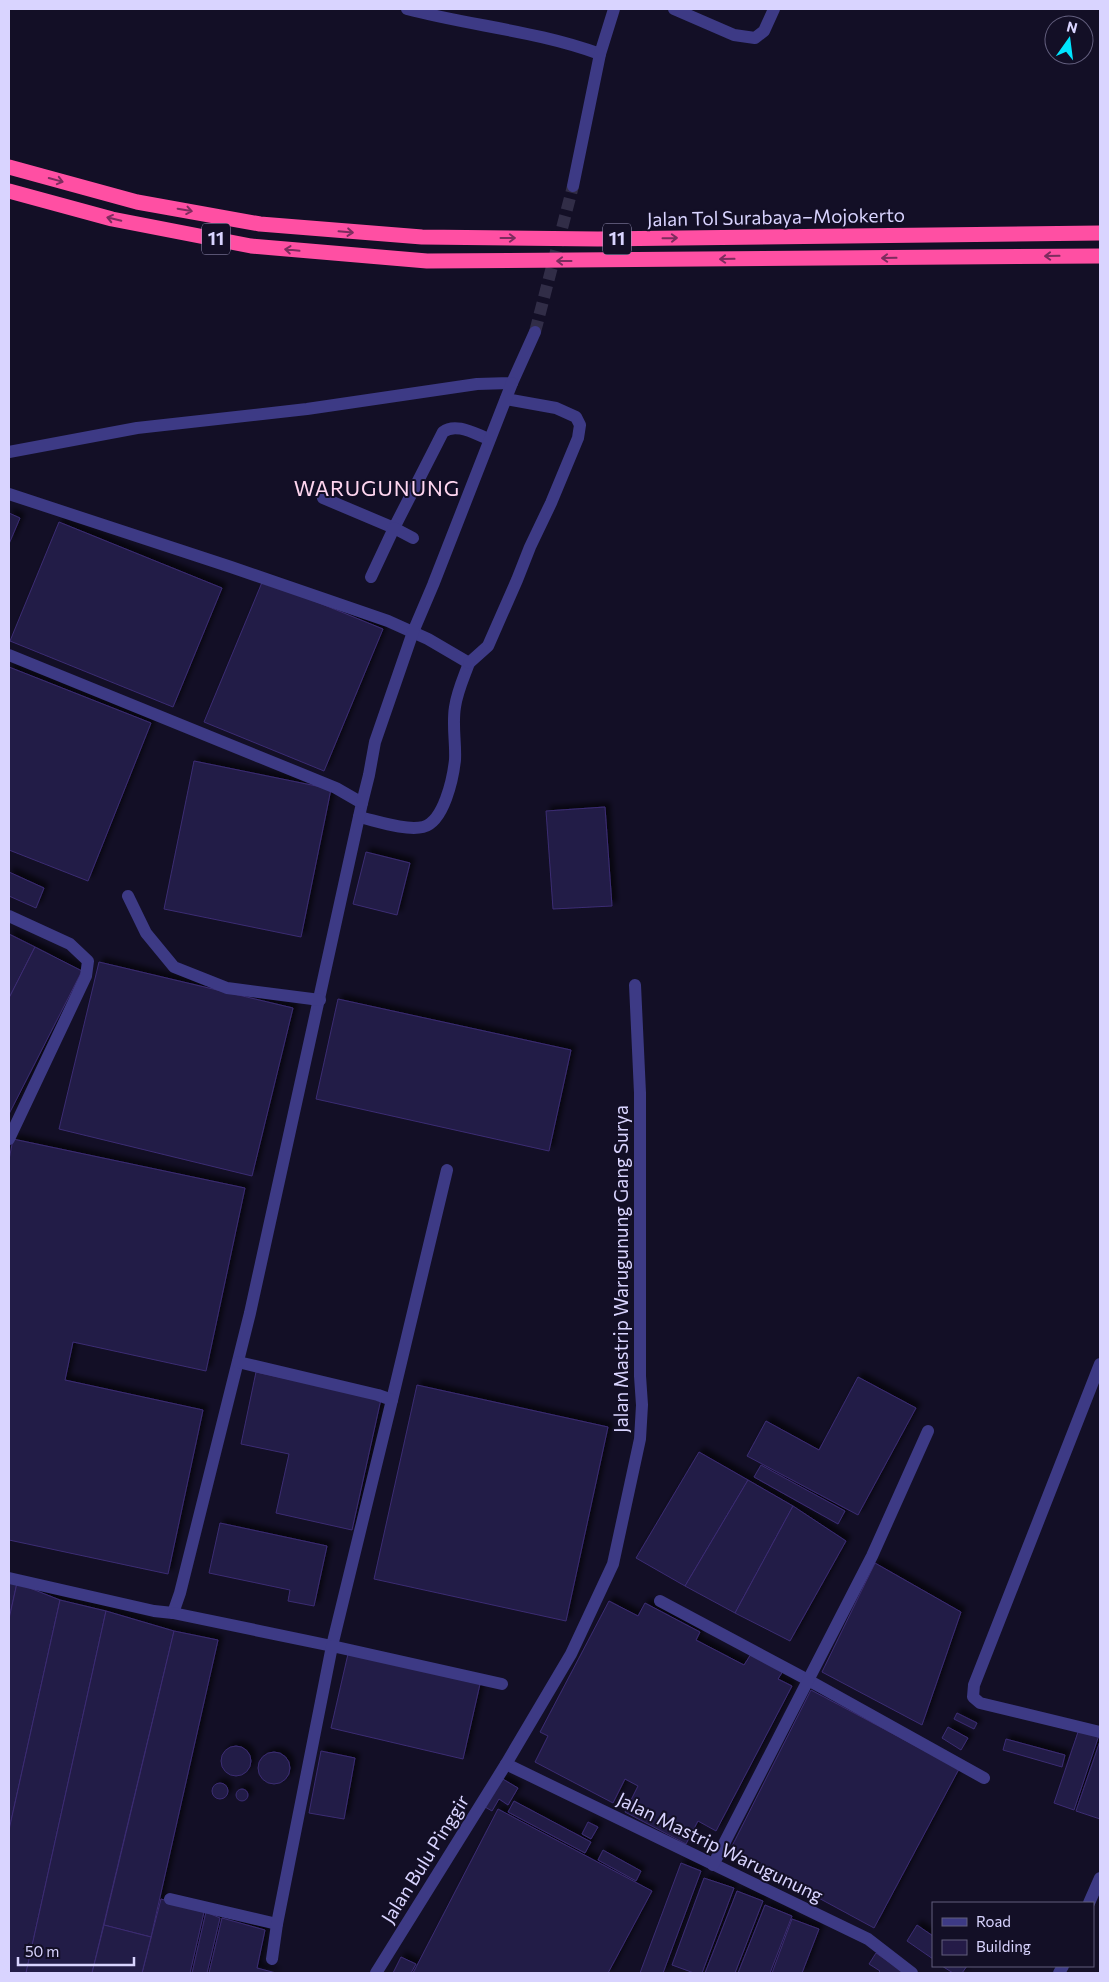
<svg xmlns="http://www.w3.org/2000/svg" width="1109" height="1982" font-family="Commissioner,sans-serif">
	<defs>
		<filter id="shadow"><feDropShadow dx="4.5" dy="-4.5" stdDeviation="2.5" flood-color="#0009"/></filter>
	</defs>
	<rect width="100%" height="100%" fill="#130f26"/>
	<g fill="#241b47" stroke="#3b2d73" filter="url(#shadow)">
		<polygon points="9,513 20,518 9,544"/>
		<polygon points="59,522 222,588 173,707 10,641"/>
		<polygon points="263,580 383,629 324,771 204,722"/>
		<polygon points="9,667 151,723 88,881 9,850"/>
		<polygon points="194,761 331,789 301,937 164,909"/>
		<polygon points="605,807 612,906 553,909 546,811"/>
		<polygon points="366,852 410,863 397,915 353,904"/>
		<polygon points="9,872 44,888 36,908 9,896"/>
		<polygon points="9,934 35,947 9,998"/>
		<polygon points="35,947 82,971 9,1114 9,998"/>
		<polygon points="99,962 293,1008 252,1176 59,1129"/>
		<polygon points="338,999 571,1050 549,1151 316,1099"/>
		<polygon points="13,1139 245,1188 206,1371 73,1342 65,1380 203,1410 168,1574 9,1540 9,1160"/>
		<polygon points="256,1372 381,1399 352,1530 276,1513 289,1454 241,1444"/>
		<polygon points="858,1377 916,1408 858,1515 747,1456 766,1421 819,1450"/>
		<polygon points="417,1385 608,1427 566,1621 374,1579"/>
		<polygon points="699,1452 748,1480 685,1586 636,1558"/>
		<polygon points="761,1465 845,1511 838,1524 754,1477"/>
		<polygon points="748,1480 793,1506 735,1613 685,1586"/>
		<polygon points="793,1506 846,1541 790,1641 735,1613"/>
		<polygon points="220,1523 327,1546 314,1606 288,1601 290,1590 209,1573"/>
		<polygon points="875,1563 961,1612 922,1725 822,1672"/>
		<polygon points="9,1582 17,1583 9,1619"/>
		<polygon points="17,1583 60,1600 9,1830 9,1619"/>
		<polygon points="60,1600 106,1611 26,1973 9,1973 9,1830"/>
		<polygon points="609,1601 638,1616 645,1603 700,1632 696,1640 744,1665 751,1654 783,1671 778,1679 792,1686 716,1831 698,1821 686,1844 625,1812 638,1786 625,1779 613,1803 535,1762 548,1736 540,1732"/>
		<polygon points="106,1611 174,1631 92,1973 26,1973"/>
		<polygon points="174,1631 218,1640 151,1937 104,1925"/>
		<polygon points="348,1654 480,1684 463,1759 331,1728"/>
		<polygon points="811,1690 959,1769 874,1928 730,1850"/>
		<polygon points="957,1713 977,1723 974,1729 954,1719"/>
		<polygon points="948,1727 968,1738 961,1750 942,1738"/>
		<polygon points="1079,1729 1099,1735 1074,1810 1054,1803"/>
		<polygon points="1006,1739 1065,1755 1062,1767 1003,1750"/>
		<polygon points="1100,1741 1100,1819 1076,1811"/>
		<circle cx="236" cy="1761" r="15"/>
		<polygon points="321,1751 355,1758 344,1819 309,1813"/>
		<circle cx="274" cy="1768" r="16"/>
		<polygon points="501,1778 518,1788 508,1805 499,1799 492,1811 485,1807"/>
		<circle cx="220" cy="1791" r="8"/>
		<circle cx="242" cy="1795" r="6"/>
		<polygon points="514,1801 591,1842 585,1853 508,1812"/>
		<polygon points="498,1809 652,1891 608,1973 413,1973"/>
		<polygon points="588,1822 598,1827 591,1839 582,1834"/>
		<polygon points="603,1850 641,1871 636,1881 598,1860"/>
		<polygon points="681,1863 701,1871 663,1973 640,1973"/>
		<polygon points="704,1878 734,1888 702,1973 694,1973 672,1965"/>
		<polygon points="737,1891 763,1901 735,1973 705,1973"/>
		<polygon points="161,1899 204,1912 190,1973 142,1973"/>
		<polygon points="765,1905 792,1916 770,1973 738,1973"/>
		<polygon points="206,1912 220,1918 207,1973 192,1973"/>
		<polygon points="222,1918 265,1930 257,1968 276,1973 209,1973"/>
		<polygon points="792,1919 819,1929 802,1973 772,1973"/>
		<polygon points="104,1925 151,1937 142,1973 92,1973"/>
		<polygon points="917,1925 933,1936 933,1959 907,1941"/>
		<polygon points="876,1953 905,1973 878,1973 880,1971 869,1964"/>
		<polygon points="401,1957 416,1964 411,1973 393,1973"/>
		<polygon points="942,1966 967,1966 962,1973 953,1973"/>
	</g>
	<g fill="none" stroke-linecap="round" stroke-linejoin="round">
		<polyline stroke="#312d47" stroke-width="12" stroke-dasharray="12 6" stroke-linecap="butt" points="535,332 573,186"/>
		<g stroke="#3d3a85" stroke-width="12">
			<path d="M407,9C471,26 538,31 600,54"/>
			<polyline points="674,9 734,35 755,38 764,31 774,9"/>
			<polyline points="573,186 600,54 614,9"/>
			<polyline points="9,452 137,428 307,409 477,384 512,383 535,332"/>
			<path d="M9,494L231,567L388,621L428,639L469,663C464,677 457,692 455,707C452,725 456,743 455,760C453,778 444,822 423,827C406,831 377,821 359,817"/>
			<path d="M323,498L394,528L443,432C456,422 475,434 489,439"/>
			<polyline points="371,577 394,528 413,538"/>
			<polyline points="9,655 336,788 362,803 250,1313 180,1593 173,1613 154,1611 9,1578"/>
			<polyline points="469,663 488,646 517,580 530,547 551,503 578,438 580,425 576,417 556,408 506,399"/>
			<polyline points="362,803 369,775 375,742 413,632 433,585 512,383"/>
			<polyline points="128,896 146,933 174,967 227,988 320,1000"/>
			<polyline points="9,916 70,944 88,961 86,976 9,1139"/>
			<polyline points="1100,1364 974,1685 973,1697 980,1703 1100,1732"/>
			<polyline points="392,1400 447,1170"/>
			<polyline points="660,1601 808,1680 984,1778"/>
			<polyline points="173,1613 332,1646 392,1400 378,1395 238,1362"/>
			<polyline points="506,1764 868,1939 912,1973"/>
			<polyline points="713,1865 872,1556 928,1431"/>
			<polyline points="170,1899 277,1924"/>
			<polyline points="1089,1903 1100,1878"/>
			<polyline points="272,1959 277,1924 332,1646 502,1684"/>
			<polyline points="376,1973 506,1764 571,1654 613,1564 640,1439 642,1405 640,1376 640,1093 635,985"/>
			<polyline points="1059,1973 1063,1966"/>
		</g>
		<g stroke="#ff4fa3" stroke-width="15">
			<polyline points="9,167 137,202 260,224 422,237 598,239 1100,233"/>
			<polyline points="9,191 112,219 251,246 427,261 1100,256"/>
		</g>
	</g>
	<defs><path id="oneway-shaft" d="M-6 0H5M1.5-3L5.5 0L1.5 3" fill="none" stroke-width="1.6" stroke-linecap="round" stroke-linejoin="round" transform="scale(1.25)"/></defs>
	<g stroke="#7d2c5e">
		<use href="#oneway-shaft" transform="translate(56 180) rotate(15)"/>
		<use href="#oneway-shaft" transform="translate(185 210) rotate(10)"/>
		<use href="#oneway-shaft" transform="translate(114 219) rotate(-167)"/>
		<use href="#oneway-shaft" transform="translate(346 232) rotate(5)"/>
		<use href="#oneway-shaft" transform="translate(508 238)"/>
		<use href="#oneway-shaft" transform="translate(670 238) rotate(-1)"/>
		<use href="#oneway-shaft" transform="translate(292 250) rotate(-174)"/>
		<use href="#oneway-shaft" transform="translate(1052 256) rotate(179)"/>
		<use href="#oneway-shaft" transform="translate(889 258) rotate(179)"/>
		<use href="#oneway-shaft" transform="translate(727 259) rotate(179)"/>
		<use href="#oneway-shaft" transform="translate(564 261) rotate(180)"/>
	</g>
	<g text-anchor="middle" stroke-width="4" stroke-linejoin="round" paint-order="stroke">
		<g fill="#130f26" stroke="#9e99be" stroke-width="1">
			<rect x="202" y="223.5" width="28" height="31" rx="4"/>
			<rect x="603" y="223.5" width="28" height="31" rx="4"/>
		</g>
		<g font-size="18" font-weight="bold" fill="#d9d4ff">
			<text x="216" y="245">11</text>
			<text x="617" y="245">11</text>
		</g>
		<g font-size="19" fill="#d9d4ff" stroke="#130f26">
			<text transform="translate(776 217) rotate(-1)" y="7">Jalan Tol Surabaya–Mojokerto</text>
			<text transform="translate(621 1269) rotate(-90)" y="7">Jalan Mastrip Warugunung Gang Surya</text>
			<text transform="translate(720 1847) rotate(26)" y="7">Jalan Mastrip Warugunung</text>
			<text transform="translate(425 1859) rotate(-58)" y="7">Jalan Bulu Pinggir</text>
		</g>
		<g font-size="21" letter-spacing="1" fill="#ffd6f0" stroke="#130f26">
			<text x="377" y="496">WARUGUNUNG</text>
		</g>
	</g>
	<rect width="1109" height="1982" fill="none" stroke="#d9d4ff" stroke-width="20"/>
	<rect x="932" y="1902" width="162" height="65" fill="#130f26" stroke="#625e7d"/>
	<rect x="942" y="1918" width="25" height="8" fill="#3d3a85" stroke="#625e7d"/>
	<text x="976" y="1927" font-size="15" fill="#d9d4ff">Road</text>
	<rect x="942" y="1940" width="25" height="15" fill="#241b47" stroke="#625e7d"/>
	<text x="976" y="1952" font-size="15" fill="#d9d4ff">Building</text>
	<g transform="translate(1069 40) rotate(14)"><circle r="24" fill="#130f26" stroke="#625e7d"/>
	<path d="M0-4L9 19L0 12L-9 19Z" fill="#00e5ff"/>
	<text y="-8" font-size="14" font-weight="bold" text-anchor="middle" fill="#d9d4ff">N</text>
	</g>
	<path d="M18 1957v8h116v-8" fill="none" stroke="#d9d4ff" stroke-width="2.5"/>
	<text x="25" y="1957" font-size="15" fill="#d9d4ff" stroke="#130f26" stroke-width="4" paint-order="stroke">50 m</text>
</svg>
